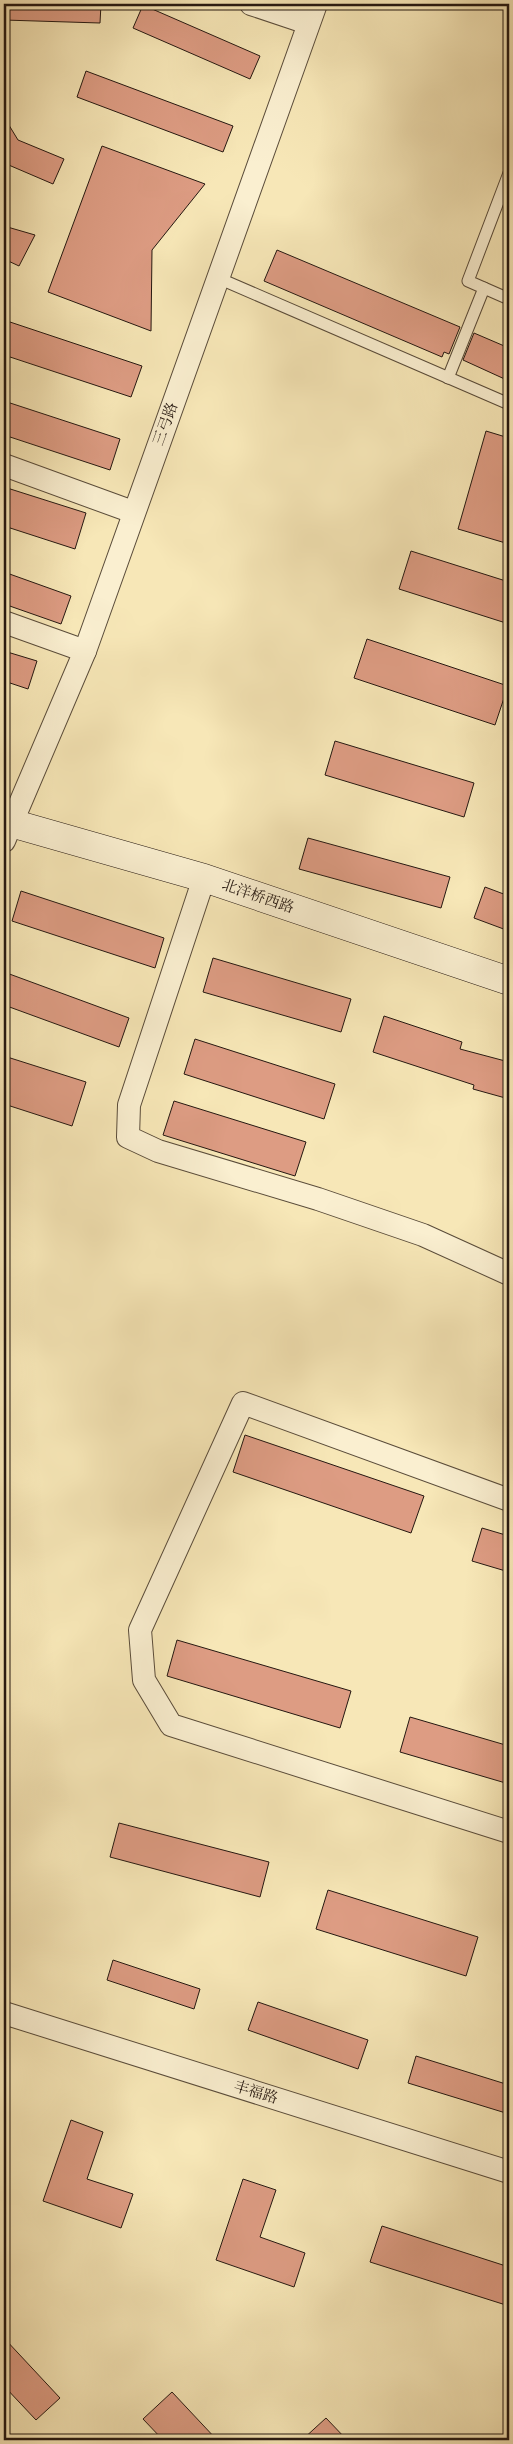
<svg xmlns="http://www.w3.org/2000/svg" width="513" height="2444" font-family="'IM FELL DW Pica','Noto Serif SC',serif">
	<rect width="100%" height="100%" fill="#f7e7b7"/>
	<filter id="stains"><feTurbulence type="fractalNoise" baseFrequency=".004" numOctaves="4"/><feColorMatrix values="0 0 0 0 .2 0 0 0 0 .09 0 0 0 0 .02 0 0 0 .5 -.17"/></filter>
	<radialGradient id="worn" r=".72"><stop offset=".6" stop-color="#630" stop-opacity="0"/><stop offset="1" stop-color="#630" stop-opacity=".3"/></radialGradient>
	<g fill="#dd9c83" stroke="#251811">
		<polygon points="4,4 101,4 100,23 4,20"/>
		<polygon points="143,5 260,56 250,79 133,28"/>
		<polygon points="86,71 233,126 223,152 77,97"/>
		<polygon points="4,117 18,140 64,159 53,184 4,163"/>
		<polygon points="102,146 205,184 152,250 151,331 48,292"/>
		<polygon points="4,226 35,235 19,266 4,259"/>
		<polygon points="277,250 460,327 449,354 444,352 442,357 264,281"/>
		<polygon points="4,320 142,366 131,397 4,355"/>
		<polygon points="474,333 509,348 509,381 463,360"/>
		<polygon points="4,401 120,439 110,470 4,435"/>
		<polygon points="486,431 509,438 509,544 458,529"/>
		<polygon points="4,487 86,513 75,549 4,526"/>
		<polygon points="411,551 509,582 509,624 399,589"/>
		<polygon points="4,572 71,596 61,624 4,604"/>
		<polygon points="367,639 508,686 495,725 354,678"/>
		<polygon points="4,651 37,661 28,689 4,681"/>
		<polygon points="335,741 474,783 464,817 325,775"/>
		<polygon points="308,838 450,877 441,908 299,869"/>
		<polygon points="485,887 509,896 509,931 474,918"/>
		<polygon points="21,891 164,938 155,968 12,921"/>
		<polygon points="213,958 351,999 341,1032 203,992"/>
		<polygon points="4,972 129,1018 119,1047 4,1005"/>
		<polygon points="384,1016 462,1042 460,1049 509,1062 509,1099 473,1089 474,1085 373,1052"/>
		<polygon points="195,1039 335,1084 324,1119 184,1074"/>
		<polygon points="4,1056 86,1082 72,1126 4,1104"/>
		<polygon points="174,1101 306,1142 295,1176 163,1135"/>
		<polygon points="245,1435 424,1496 411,1533 233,1472"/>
		<polygon points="482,1528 509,1536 509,1572 472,1561"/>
		<polygon points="177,1640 351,1691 340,1728 167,1676"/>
		<polygon points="410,1717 509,1746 509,1784 400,1752"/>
		<polygon points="119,1823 269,1862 260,1897 110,1857"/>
		<polygon points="328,1890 478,1937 466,1976 316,1929"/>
		<polygon points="113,1960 200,1989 194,2009 107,1980"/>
		<polygon points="258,2002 368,2040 358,2069 248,2030"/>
		<polygon points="416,2056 509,2085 509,2114 408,2083"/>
		<polygon points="71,2120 103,2132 87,2179 133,2194 121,2228 43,2201"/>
		<polygon points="243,2179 276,2190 260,2237 305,2253 294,2287 216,2260"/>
		<polygon points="382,2226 509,2267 509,2306 370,2262"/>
		<polygon points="4,2338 60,2398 36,2420 4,2386"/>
		<polygon points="172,2392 217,2440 163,2440 143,2419"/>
		<polygon points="326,2418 347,2440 302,2440"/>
	</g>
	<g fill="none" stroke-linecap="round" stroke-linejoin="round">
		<g stroke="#5a4c3a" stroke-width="13">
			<g id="lane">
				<polyline points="509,173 468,281 509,299"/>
				<polyline points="218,278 509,404"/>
				<polyline points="448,378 484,288"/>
			</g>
		</g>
		<g stroke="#5a4c3a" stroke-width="24">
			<g id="street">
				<polyline points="251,4 308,23"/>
				<polyline points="4,465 133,512"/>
				<polyline points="4,622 85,651"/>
				<polyline points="4,841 85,651 316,4"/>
				<polyline points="204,878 129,1105 128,1137 158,1151 318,1199 423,1235 509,1274"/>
				<polyline points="509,1500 243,1403 140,1630 144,1680 171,1725 509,1832"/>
				<polyline points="4,2013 509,2172"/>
			</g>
		</g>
		<g stroke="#251811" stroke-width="29">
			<polyline id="secondary" points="4,821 204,878 509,981"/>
		</g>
		<use href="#lane" stroke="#faefd0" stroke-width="11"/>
		<use href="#street" stroke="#faefd0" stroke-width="22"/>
		<use href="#secondary" stroke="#faefd0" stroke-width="28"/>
	</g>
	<g text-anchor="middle" stroke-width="4" stroke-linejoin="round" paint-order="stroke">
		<g font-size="15" fill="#251811" stroke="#faefd0">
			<text transform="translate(165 424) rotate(-70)" y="5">三弓路</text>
			<text transform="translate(258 896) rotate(19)" y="5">北洋桥西路</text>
			<text transform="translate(256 2092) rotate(17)" y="5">丰福路</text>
		</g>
	</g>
	<rect width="513" height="2444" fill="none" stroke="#f7e7b7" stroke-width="20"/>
	<rect x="5" y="5" width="503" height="2434" fill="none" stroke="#251811" stroke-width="2.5"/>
	<rect x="10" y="10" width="493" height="2424" fill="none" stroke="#251811"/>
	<rect width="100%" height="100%" filter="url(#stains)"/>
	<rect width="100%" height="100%" fill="url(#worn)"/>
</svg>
